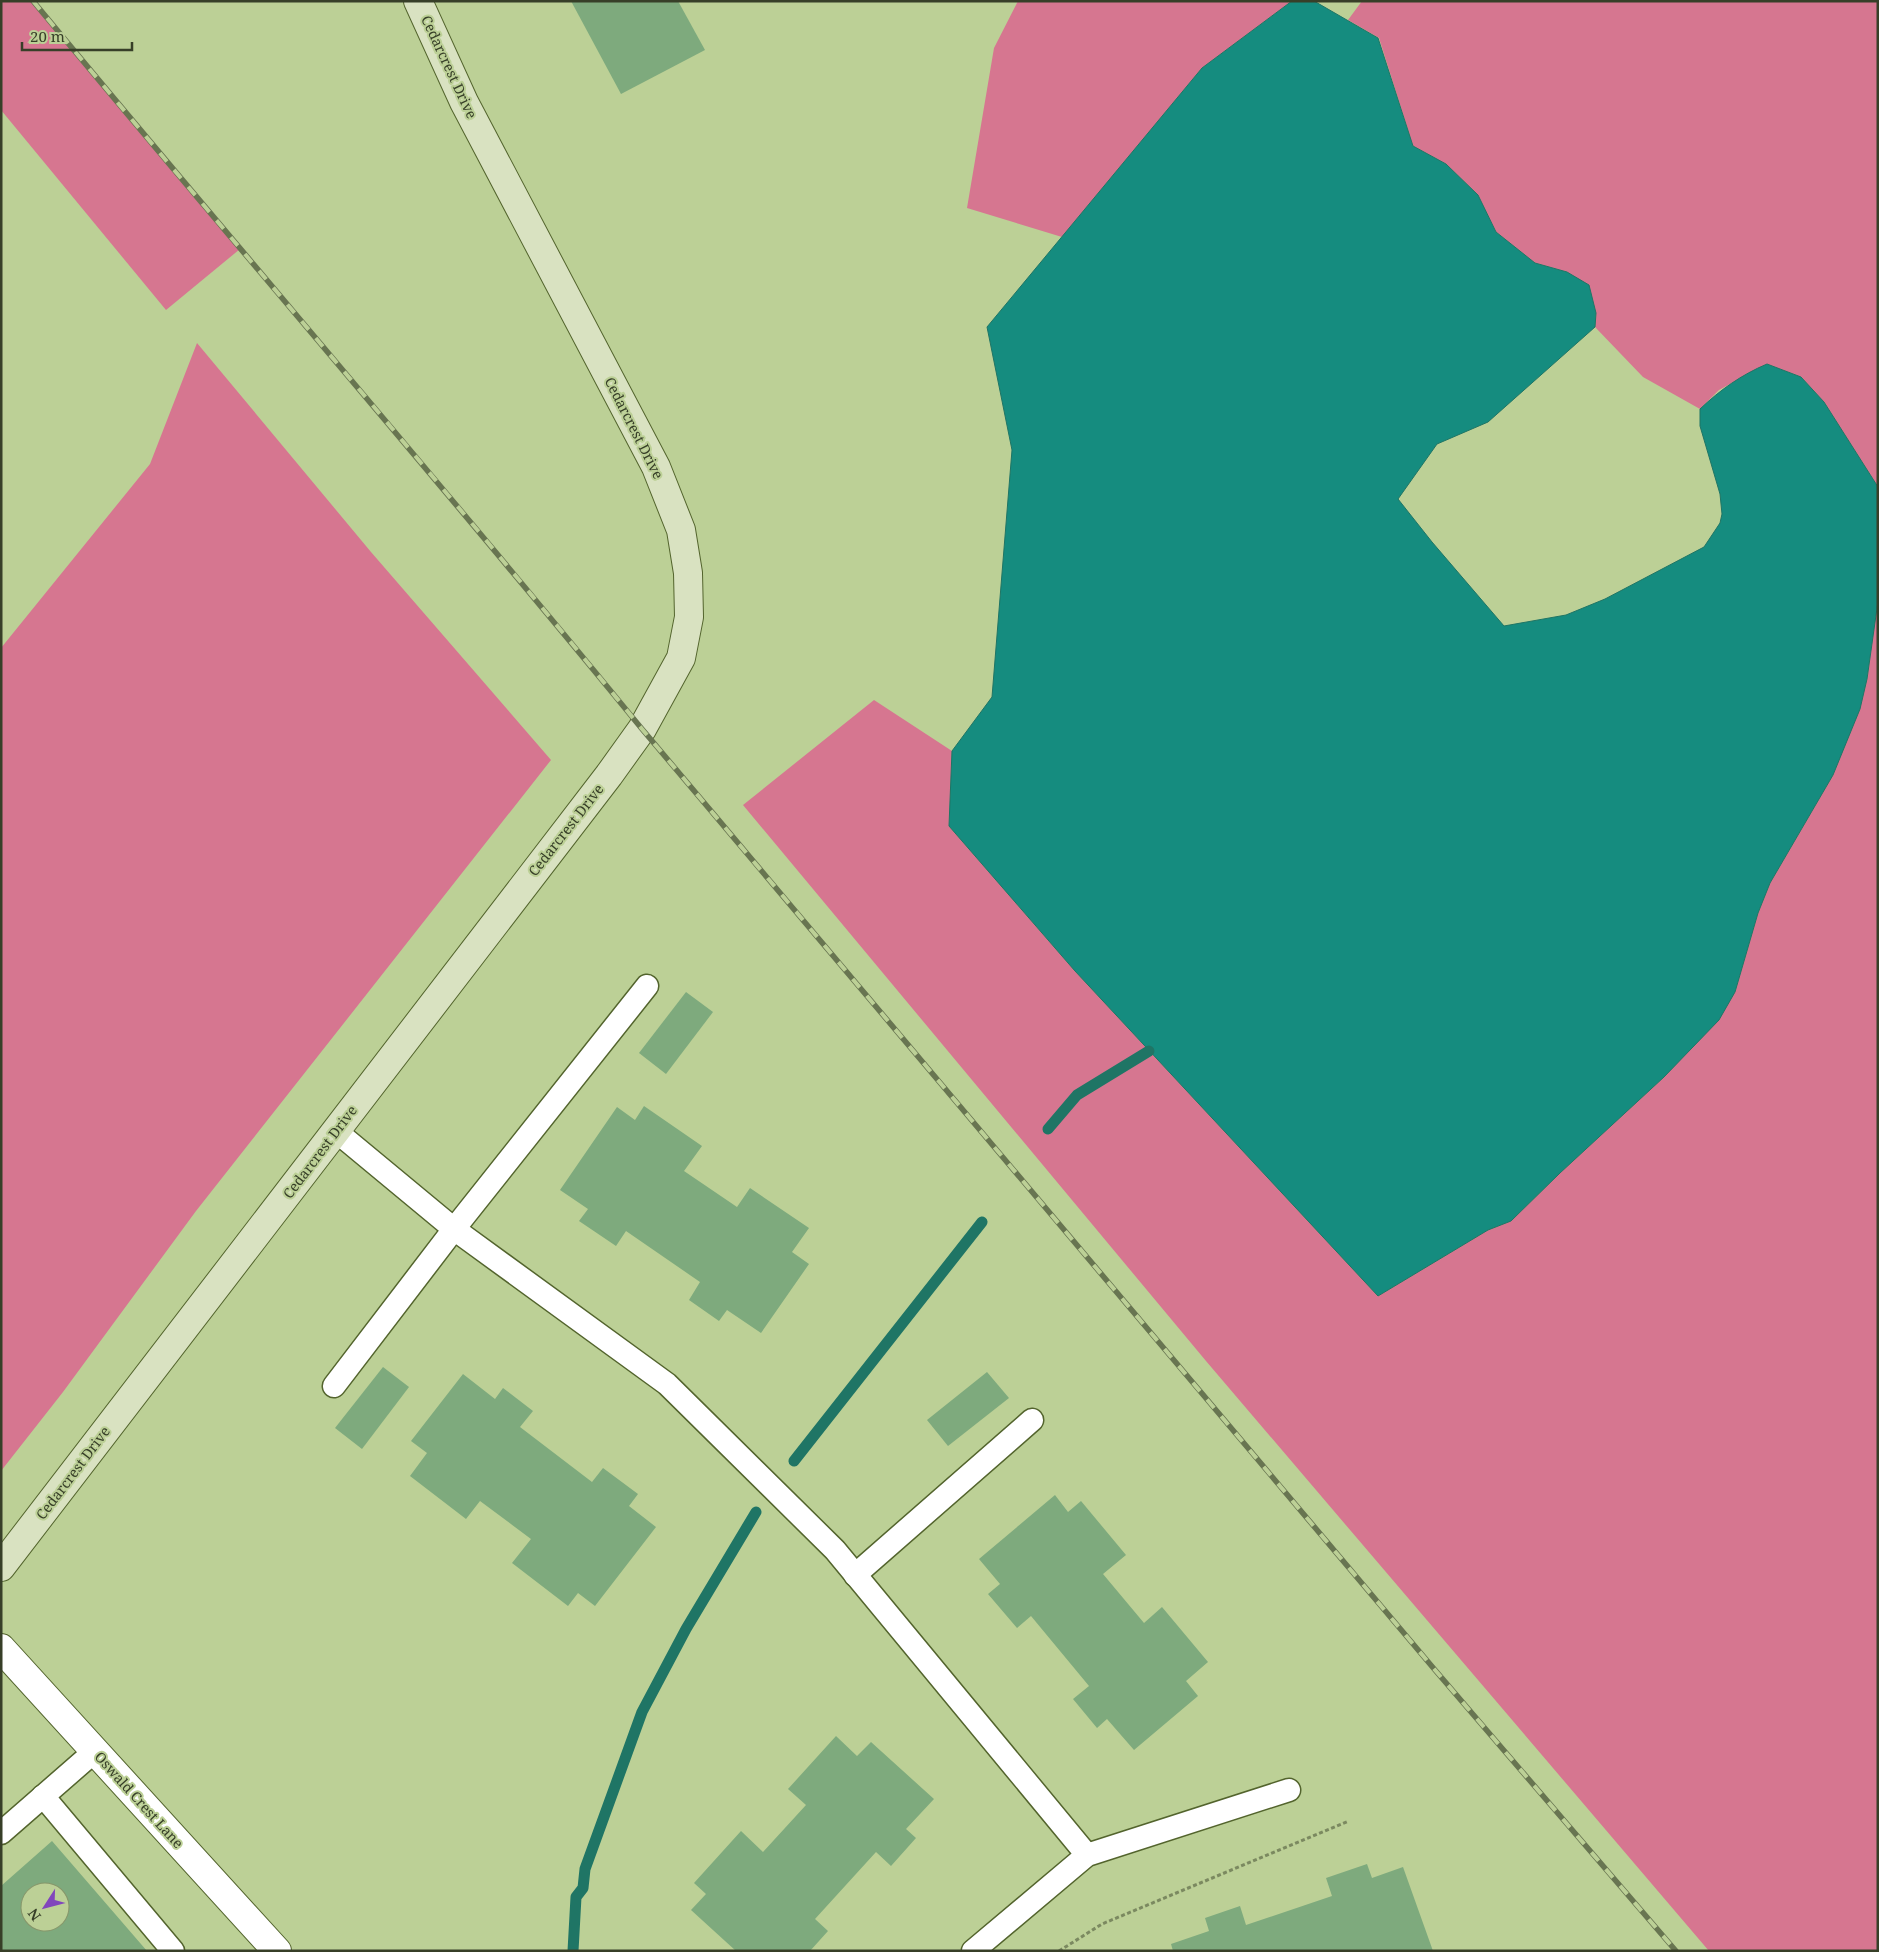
<svg xmlns="http://www.w3.org/2000/svg" width="1879" height="1952" font-family="'Noto Serif',serif">
	<rect width="100%" height="100%" fill="#bcd096"/>
	<g fill="#d67690">
		<polygon points="1,1 33,1 240,249 166,310 1,110"/>
		<polygon points="1018,1 1292,1 1202,68 1062,237 967,208 994,48"/>
		<polygon points="1362,1 1878,1 1878,487 1824,402 1801,377 1767,364 1719,390 1700,409 1643,377 1595,327 1596,313 1567,272 1535,263 1496,232 1478,195 1446,164 1413,146 1379,38 1348,20"/>
		<polygon points="197,343 371,552 551,760 196,1211 63,1392 1,1471 1,648 150,464"/>
		<polygon points="1878,601 1878,1951 1709,1951 1206,1361 743,805 874,700 952,751 949,826 1075,971 1378,1296 1488,1230 1511,1221 1560,1173 1664,1077 1735,992 1758,913 1770,883 1833,775 1867,679"/>
	</g>
	<path fill="#158c7f" stroke="#1f7565" d="M1292,1H1314L1378,38L1413,146L1446,164L1478,195L1496,232L1535,263L1567,272L1589,285L1596,313L1595,327L1488,422L1437,444L1398,499L1432,542L1504,626L1566,615L1605,599L1704,547L1720,523L1722,514L1720,494L1700,426V409C1720,390 1741,375 1767,364L1801,377L1824,402L1878,487V601L1867,679L1860,709L1833,775L1770,883L1758,913L1735,992L1719,1020L1664,1077L1560,1173L1511,1221L1488,1230L1378,1296L1075,971L949,826L952,751L992,697L1012,450L987,327L1202,68Z"/>
	<g fill="none" stroke-linecap="round" stroke-linejoin="round">
		<g stroke="#1f7565" stroke-width="11">
			<polyline points="1048,1129 1077,1095 1149,1051"/>
			<polyline points="794,1461 982,1222"/>
			<polyline points="573,1951 576,1897 583,1888 585,1869 642,1712 686,1629 756,1512"/>
		</g>
	</g>
	<g fill="#7eaa7d" fill-rule="evenodd">
		<polygon points="571,1 678,1 705,50 621,94"/>
		<polygon points="686,992 713,1012 666,1074 639,1053"/>
		<polygon points="644,1106 702,1146 684,1171 737,1207 750,1188 809,1228 792,1252 809,1264 761,1333 727,1310 719,1321 689,1300 700,1282 626,1231 616,1246 579,1221 588,1209 560,1190 617,1107 635,1120"/>
		<polygon points="383,1367 409,1387 362,1449 335,1428"/>
		<polygon points="987,1372 1009,1398 948,1446 927,1420"/>
		<polygon points="463,1374 495,1399 503,1388 533,1411 520,1427 592,1482 603,1468 638,1494 629,1506 656,1527 595,1606 578,1593 568,1606 512,1563 531,1539 480,1501 466,1519 410,1476 427,1453 411,1441"/>
		<polygon points="1055,1495 1068,1512 1081,1501 1126,1555 1103,1574 1144,1623 1162,1607 1208,1662 1186,1681 1198,1696 1134,1750 1107,1719 1097,1728 1073,1699 1089,1686 1031,1616 1017,1628 988,1594 1000,1584 979,1559"/>
		<polygon points="836,1736 857,1756 871,1742 934,1799 906,1829 916,1838 891,1866 876,1852 815,1919 828,1931 810,1951 736,1951 691,1910 706,1894 694,1883 741,1831 763,1852 806,1805 788,1789"/>
		<path d="M52,1841L147,1951H1V1886ZM30,1892H60V1922H30Z"/>
		<polygon points="1367,1864 1372,1878 1403,1867 1433,1951 1173,1951 1171,1944 1209,1931 1205,1918 1240,1906 1246,1925 1332,1896 1326,1878"/>
	</g>
	<g fill="none" stroke-linecap="round" stroke-linejoin="round">
		<g stroke="#53642d" stroke-width="25">
			<g id="lane">
				<polyline points="337,1132 454,1229 667,1384 835,1550 1087,1855"/>
				<polyline points="334,1386 454,1229 647,986"/>
				<polyline points="855,1575 1032,1420"/>
				<polyline points="43,1796 173,1951"/>
				<polyline points="1,1833 95,1751"/>
				<polyline points="973,1951 1087,1855 1289,1790"/>
			</g>
		</g>
		<g stroke="#53642d" stroke-width="30">
			<polyline id="street" points="1,1648 277,1951"/>
		</g>
		<g stroke="#53642d" stroke-width="30">
			<polyline id="secondary" points="1,1567 609,775 642,729 681,658 689,617 688,573 681,530 656,467 464,102 418,1"/>
		</g>
		<polyline stroke="#7b8960" stroke-width="3" stroke-dasharray="4 2.5" stroke-linecap="butt" points="1059,1951 1102,1924 1349,1821"/>
		<use href="#lane" stroke="#fff" stroke-width="22"/>
		<use href="#street" stroke="#fff" stroke-width="28"/>
		<use href="#secondary" stroke="#d9e2c1" stroke-width="28"/>
		<g stroke="#687551" stroke-width="5.5">
			<path id="rail" d="M33,1C235,245 442,484 642,729L1435,1670L1676,1951"/>
		</g>
		<use href="#rail" stroke="#bcd096" stroke-width="4" stroke-dasharray="11" stroke-linecap="butt"/>
	</g>
	<g text-anchor="middle" stroke-width="4" stroke-linejoin="round" paint-order="stroke">
		<g font-size="14" fill="#373f28" stroke="#bcd096">
			<text transform="translate(449 67) rotate(65)" y="5">Cedarcrest Drive</text>
			<text transform="translate(634 428) rotate(63)" y="5">Cedarcrest Drive</text>
			<text transform="translate(566 830) rotate(-52)" y="5">Cedarcrest Drive</text>
			<text transform="translate(320 1152) rotate(-53)" y="5">Cedarcrest Drive</text>
			<text transform="translate(73 1473) rotate(-53)" y="5">Cedarcrest Drive</text>
			<text transform="translate(139 1800) rotate(48)" y="5">Oswald Crest Lane</text>
		</g>
	</g>
	<rect width="1879" height="1952" fill="none" stroke="#373f28" stroke-width="5"/>
	<g transform="translate(45 1907) rotate(234)"><circle r="24" fill="#bcd096" stroke="#87966a"/>
	<path d="M0-4L9 19L0 12L-9 19Z" fill="#8146bc"/>
	<text y="-8" font-size="14" font-weight="bold" text-anchor="middle" fill="#373f28">N</text>
	</g>
	<path d="M22 42v8h110v-8" fill="none" stroke="#373f28" stroke-width="2.5"/>
	<text x="30" y="42" font-size="15" fill="#373f28" stroke="#bcd096" stroke-width="4" paint-order="stroke">20 m</text>
</svg>
